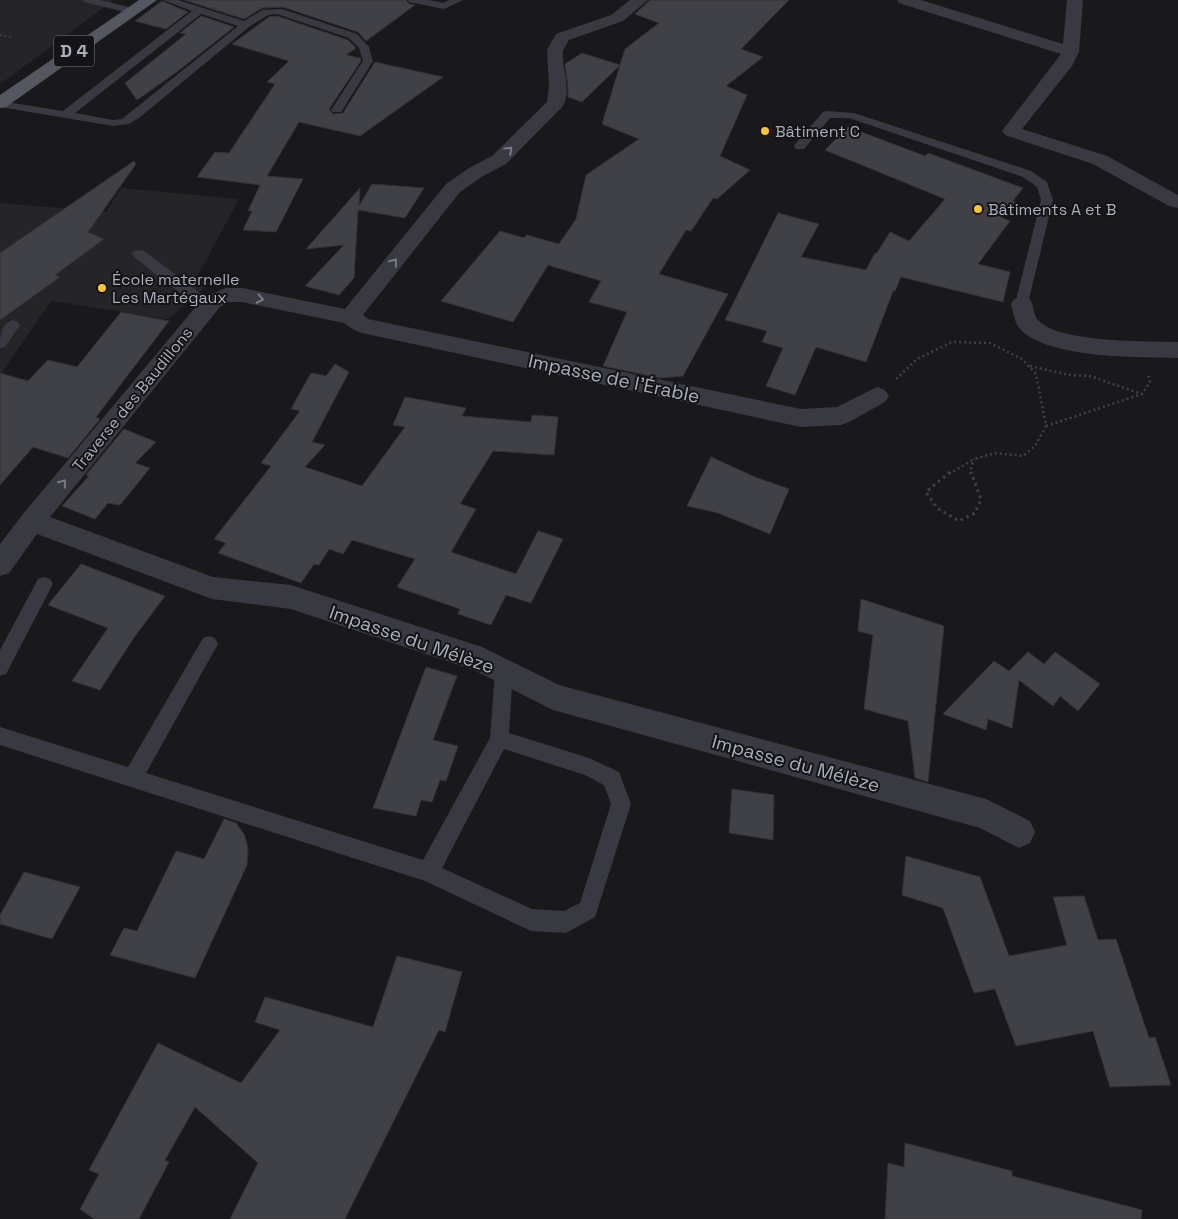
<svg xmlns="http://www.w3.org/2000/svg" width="1178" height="1219" font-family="'Space Grotesk',sans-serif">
	<rect width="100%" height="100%" fill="#19191b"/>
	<g fill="#252528">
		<polygon points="0,0 114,0 0,84"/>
		<polygon points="121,188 239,199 197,277 212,281 168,319 51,301 0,375 0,203 106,212"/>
	</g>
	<g fill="#404146" stroke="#333337">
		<polygon points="184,0 406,0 409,4 415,5 366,41 358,32 283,7 262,8 244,19"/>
		<polygon points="650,0 789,0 741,49 763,57 726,86 747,95 720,156 750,170 717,199 713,198 691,231 686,230 659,274 728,294 683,376 660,378 603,366 627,312 589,302 601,281 548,265 513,322 441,301 500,231 524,238 527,235 559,244 576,219 586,175 639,139 602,124 625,49 659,23 635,14"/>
		<polygon points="162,1 188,12 166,29 135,21"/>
		<polygon points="201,16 234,27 178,71 137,100 125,83 186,34 180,33"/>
		<polygon points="277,16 348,40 356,48 346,55 360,58 361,61 329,109 333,114 343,113 375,62 443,77 360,136 299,122 267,176 303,179 276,232 243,230 252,211 248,211 260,185 197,177 215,152 229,153 275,84 267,82 289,61 232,44 269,17"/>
		<polygon points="582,53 620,65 582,102 568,97 568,87 565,64"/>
		<polygon points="848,127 925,156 928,153 1023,188 1013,201 1016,202 1002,218 1010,221 978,264 1010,272 1003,302 901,277 895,291 893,291 866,362 816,347 795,395 766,386 783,348 762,342 767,331 725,320 778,213 819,224 801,257 866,270 875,253 877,253 890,232 909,241 945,199 825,150"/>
		<polygon points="134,161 136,164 88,232 104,239 55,275 60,277 0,320 0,253"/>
		<polygon points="372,184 424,188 405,218 358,210 354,278 339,295 305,286 344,245 306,249 360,188 359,206"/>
		<polygon points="121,312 169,321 96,417 100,419 68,458 33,447 0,485 0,373 28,381 48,360 77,367"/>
		<polygon points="335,364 349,372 312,442 325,445 305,467 362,486 405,427 393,425 405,397 466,408 462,416 531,422 532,415 558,417 554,455 493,451 460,504 476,509 451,552 516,574 538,531 563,539 531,603 506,595 491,625 458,614 460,609 397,587 415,559 352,540 343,554 329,549 319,565 314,564 301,583 218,553 226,543 214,539 271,466 261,463 300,411 291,409 311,373 326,376"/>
		<polygon points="124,429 156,442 135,463 150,468 120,505 108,503 95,519 62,506 89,476 86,475"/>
		<polygon points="711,457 755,477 789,489 770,534 718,513 687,506"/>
		<polygon points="81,564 165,596 135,636 100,690 72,681 108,628 48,605"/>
		<polygon points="861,599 944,626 928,782 915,778 908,721 864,709 873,635 858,631"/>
		<polygon points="1028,652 1044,664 1055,652 1100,684 1078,711 1060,696 1053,706 1019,680 1012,728 988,719 986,730 943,714 994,661 1009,671"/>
		<polygon points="426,667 457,676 433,740 458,746 446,781 440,780 432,802 421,800 416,816 373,808"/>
		<polygon points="732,789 774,795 773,840 729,833"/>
		<polygon points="224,819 236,823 244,834 248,848 247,865 195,978 110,955 124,928 137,931 176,851 204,859"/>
		<polygon points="906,856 980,877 1009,956 1067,945 1053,897 1084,896 1098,940 1116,939 1149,1038 1155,1037 1171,1085 1110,1087 1093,1031 1016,1046 995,989 974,993 943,908 902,895"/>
		<polygon points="24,872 80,887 52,939 0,924 0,915"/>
		<polygon points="397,956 462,972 445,1032 439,1030 345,1219 230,1219 258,1163 195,1107 165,1160 169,1162 139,1219 94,1219 80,1209 99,1174 89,1170 158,1043 241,1083 280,1030 255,1022 265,997 373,1027"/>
		<polygon points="905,1143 1012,1171 1012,1176 1142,1210 1141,1219 885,1219 888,1163 904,1167"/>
	</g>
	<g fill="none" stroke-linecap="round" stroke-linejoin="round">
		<polyline stroke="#3f4148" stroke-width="2" stroke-dasharray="2 2.5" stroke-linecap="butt" points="0,35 11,37"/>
		<g stroke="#3f4148" stroke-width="2.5" stroke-dasharray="2 3" stroke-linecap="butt">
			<polyline points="1030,366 1069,375 1090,376 1142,394 1150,382 1148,374"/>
			<polyline points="896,379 917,359 952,342 990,343 1022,359 1036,374 1046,426 1035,446 1023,456 995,453 974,459"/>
			<polyline points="1046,426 1142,394"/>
			<polyline points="949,474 974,459"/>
			<polyline points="971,474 970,471 974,459"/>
		</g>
		<polyline stroke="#3f4148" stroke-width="3" stroke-dasharray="2.5 4" stroke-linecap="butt" points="950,472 926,492 937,508 959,521 975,513 981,499 971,472"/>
		<g fill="#393a41" fill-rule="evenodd">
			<polygon points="83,0 100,0 137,9 138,11 133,14 84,2"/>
			<path d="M163,0H178L244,21L262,10L282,9L357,34L369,47L373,61L341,112H333L331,110L363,61L359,48L349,38L277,14L268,15L249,27L139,118L129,124L113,126L0,107V101L63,111L192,11ZM201,14L238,26L122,119L113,120L75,113Z"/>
			<polygon points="408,0 429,0 443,3 449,0 463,0 444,9 409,2"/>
			<polygon points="827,111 854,113 1031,171 1047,182 1053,200 1027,307 1017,307 1015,304 1041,200 1037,187 1023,177 849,118 830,118 804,149 796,149 794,146 796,143 823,112"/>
			<path d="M139,250L144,251L200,293L217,299L219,302L217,305C195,311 152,270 134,257L132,254L134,251Z"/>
			<path d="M13,320L18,322L20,325L5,347L0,348C0,337 0,324 13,320Z"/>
			<polygon points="44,577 50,579 53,584 6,674 0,676 0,650 38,579"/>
			<path d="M209,636L215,638L218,644L146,773L423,860L490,738L495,671L498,665L504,663L510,665L513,671L509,733L589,758L619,772L631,804L595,917L566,933L531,931L425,881L0,745V727L128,767L203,638ZM504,749L585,775L604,785L611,804L580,903L564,911L532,909L442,868Z"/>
		</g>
		<g fill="#393a41" fill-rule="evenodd">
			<path d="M630,0H648L623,21L569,40C567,43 564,48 563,51C561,68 573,91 562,107L506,164L483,176L460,192L363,315L368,319L801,409L837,407L877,387L885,390L889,396L885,402L849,422L841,425L801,427L362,333L354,330L344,323L242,302H229L220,307L50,517L213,577L291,585L482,647L559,685L986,799L1030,821L1035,832L1030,843L1019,848L980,828L553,710L474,670L291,609L212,599L37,534L9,573L0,576V544L23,514L204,297L226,288H242L345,309L446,184L469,168L492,156L547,102L549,85L547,50L556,34L611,15Z"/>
			<polygon points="897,0 921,0 1063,44 1067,0 1083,0 1079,52 1072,66 1022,129 1107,156 1178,195 1178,208 1169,206 1093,164 1005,135 1002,131 1005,127 1061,54 899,3"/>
			<path d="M1022,297L1030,299C1034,305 1033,315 1038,320C1058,343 1147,341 1178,342V358C1139,357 1048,359 1020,329C1014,322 1014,313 1011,304L1014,299Z"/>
		</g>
		<polygon fill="#555760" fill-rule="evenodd" points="139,0 157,0 6,107 0,108 0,95"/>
	</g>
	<defs><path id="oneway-chevron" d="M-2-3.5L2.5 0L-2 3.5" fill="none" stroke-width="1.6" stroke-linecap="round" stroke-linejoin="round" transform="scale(1.25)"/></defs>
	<g stroke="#777a85">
		<use href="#oneway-chevron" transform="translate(509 150) rotate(-44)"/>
		<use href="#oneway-chevron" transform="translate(394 262) rotate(-51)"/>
		<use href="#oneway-chevron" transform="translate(260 299) rotate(12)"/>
		<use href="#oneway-chevron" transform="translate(63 483) rotate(-51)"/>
	</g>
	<g fill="#fec42e" stroke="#141416" stroke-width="2">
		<circle cx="765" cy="131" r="5"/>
		<circle cx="978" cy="209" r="5"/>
		<circle cx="102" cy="288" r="5"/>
	</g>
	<g text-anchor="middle" stroke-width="4" stroke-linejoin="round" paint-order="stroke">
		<g font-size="16" fill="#aaafbc" stroke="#141416" text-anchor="start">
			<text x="775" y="137">Bâtiment C</text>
			<text x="988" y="215">Bâtiments A et B</text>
			<text x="112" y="285">École maternelle<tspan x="112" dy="18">Les Martégaux</tspan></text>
		</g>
		<g font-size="16" fill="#aaafbc" stroke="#141416">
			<text transform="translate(132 399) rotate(-51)" y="6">Traverse des Baudillons</text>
		</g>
		<rect fill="#141416" stroke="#7d808a" stroke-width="1" x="54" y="35.5" width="40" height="31" rx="4"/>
		<g font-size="18" font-weight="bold" fill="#aaafbc">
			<text x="74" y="57">D 4</text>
		</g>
		<g font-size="19" fill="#aaafbc" stroke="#141416">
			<text transform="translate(614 378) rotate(12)" y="7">Impasse de l'Érable</text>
			<text transform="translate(412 639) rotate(19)" y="7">Impasse du Mélèze</text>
			<text transform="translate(796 763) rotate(15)" y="7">Impasse du Mélèze</text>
		</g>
	</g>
</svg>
